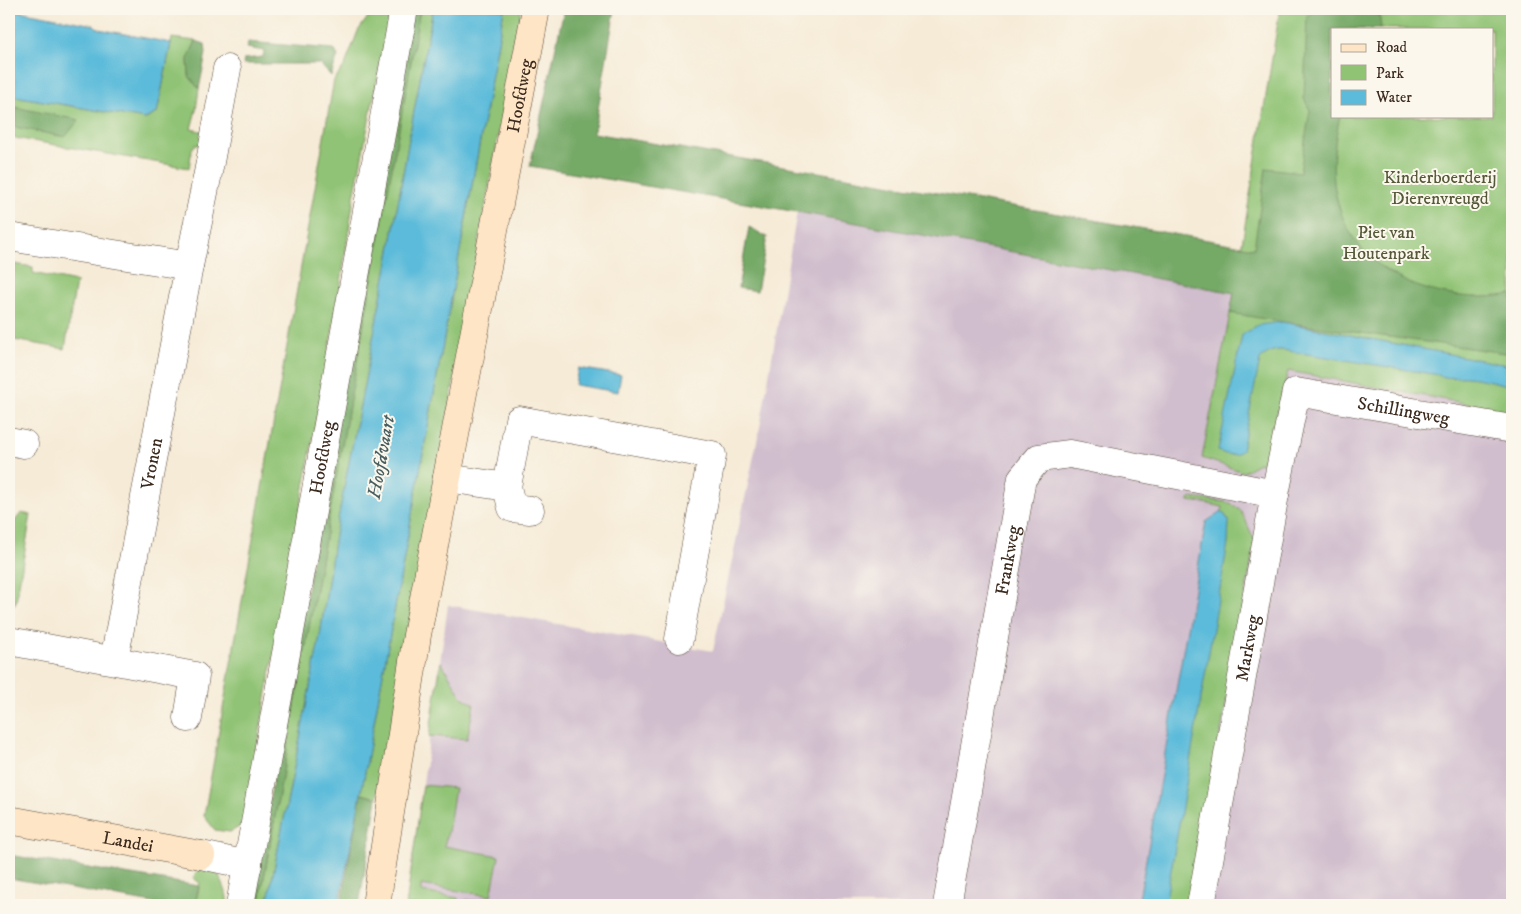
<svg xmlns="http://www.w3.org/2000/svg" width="1521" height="914" font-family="'IM FELL DW Pica',serif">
	<rect width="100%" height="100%" fill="#fbf7ec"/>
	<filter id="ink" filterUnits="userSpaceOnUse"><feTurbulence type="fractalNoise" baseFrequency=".02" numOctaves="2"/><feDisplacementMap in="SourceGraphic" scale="10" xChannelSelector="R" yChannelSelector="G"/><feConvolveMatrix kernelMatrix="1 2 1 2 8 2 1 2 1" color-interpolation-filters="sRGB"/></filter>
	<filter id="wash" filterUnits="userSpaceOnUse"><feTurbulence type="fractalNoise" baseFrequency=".0096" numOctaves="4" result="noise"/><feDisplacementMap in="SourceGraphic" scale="20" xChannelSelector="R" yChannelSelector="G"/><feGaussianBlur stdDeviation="1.12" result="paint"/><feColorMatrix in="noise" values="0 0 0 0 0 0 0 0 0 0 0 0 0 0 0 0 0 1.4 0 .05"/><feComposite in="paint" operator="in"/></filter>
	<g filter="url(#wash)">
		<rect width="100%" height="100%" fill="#f6ebd7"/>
		<polygon fill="#d0bdcd" points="797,212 1234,293 1272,359 1512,396 1512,905 406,905 448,605 713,651 761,422"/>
		<g fill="#90c374" stroke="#667649" fill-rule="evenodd">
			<polygon points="371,9 391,9 354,197 340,289 243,825 230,832 215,830 204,816 334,80 345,65 358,31 368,17"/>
			<polygon points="420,9 433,9 410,133 389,256 335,535 320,636 267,905 259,905"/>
			<polygon points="504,9 521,9 402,671 377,798 361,794"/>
			<path d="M1280,9H1512V412L1288,371L1265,460L1243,472L1202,458L1234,293ZM1332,29H1492V116H1332Z"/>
			<polygon points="172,38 196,41 188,60 189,76 199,89 196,110 191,129 205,132 203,145 195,145 192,149 189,168 9,137 9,95 146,119 157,113"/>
			<polygon points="9,263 33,267 33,273 76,282 65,349 9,339"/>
			<polygon points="1191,498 1226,502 1240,509 1255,541 1190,905 1165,905 1229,521 1222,511 1223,507 1204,503 1188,501"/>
			<polygon points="21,513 31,515 16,602 9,611 9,529"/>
			<polygon points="441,662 462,697 474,704 467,739 429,736"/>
			<polygon points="423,785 455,788 448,832 444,846 499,856 491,896 421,885 421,892 458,898 457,905 406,905"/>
			<path d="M203,862L212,864C219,876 229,891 227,905H195L200,883L193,878Z"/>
			<polygon points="466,900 498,904 497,905 465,905"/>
		</g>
		<g fill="#74a966" stroke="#586a42">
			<polygon points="410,9 420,9 405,96 259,905 251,905"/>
			<path d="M564,9H615L594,133L1254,248L1266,168L1300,172L1310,110L1304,99L1307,15H1311L1312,9H1375L1380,19L1381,29H1332V116H1340C1334,143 1330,172 1337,199C1355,277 1440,307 1512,294V354L1282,322L1230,313L1234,293L797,212L530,166Z"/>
			<polygon points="196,41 205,44 206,53 199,89 189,76 188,59"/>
			<polygon points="248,42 334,49 338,56 331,76 320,64 243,64 244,59 263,57 264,51 247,48"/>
			<polygon points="9,106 79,120 65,137 9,126"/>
			<polygon points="749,227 767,237 757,291 738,288"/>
			<polygon points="361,794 377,798 359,905 341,905"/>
			<polygon points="9,855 199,886 195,905 164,905 9,878"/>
		</g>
		<g fill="#5cbbda" stroke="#4c727c">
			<polygon points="9,9 94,25 99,29 171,43 157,113 145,119 9,95"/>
			<polygon points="433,9 504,9 361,794 339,905 267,905 320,636 335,535 389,256 410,133"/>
			<path d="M1282,322L1512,366V386C1498,383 1482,378 1467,377C1457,376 1449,380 1439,375L1282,350C1272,350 1266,353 1260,360L1242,450C1234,457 1227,455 1218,451L1242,335L1258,325Z"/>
			<polygon points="578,368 621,375 618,392 575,385"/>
			<polygon points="1222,511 1229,521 1228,543 1165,905 1138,905 1206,522"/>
		</g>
	</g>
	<g filter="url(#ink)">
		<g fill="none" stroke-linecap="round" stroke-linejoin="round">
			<g stroke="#57473a" stroke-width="29">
				<g id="street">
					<polyline points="9,237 189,266"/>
					<polyline points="9,441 24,444"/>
					<polyline points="447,478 507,487 519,420 712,455 679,639"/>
					<polyline points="507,487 512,508 530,510"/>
					<polyline points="9,641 195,676 188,718"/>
					<path id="s1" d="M114,660L189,266L208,173L227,69"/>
					<polyline points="201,855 248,865"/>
					<path id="s2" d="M240,905L404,9"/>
					<path id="s3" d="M947,905L1022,478L1039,458L1070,454L1275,494"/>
					<path id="s4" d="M1201,905L1275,494L1296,392L1512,429"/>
				</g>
			</g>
			<g stroke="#57473a" stroke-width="29">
				<g id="secondary">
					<path id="s5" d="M9,820L201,855"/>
					<path id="s6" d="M376,905L417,635L536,9"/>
				</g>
			</g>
			<use href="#street" stroke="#fff" stroke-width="28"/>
			<use href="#secondary" stroke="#fee5c5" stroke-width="28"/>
		</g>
	</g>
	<g text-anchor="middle" stroke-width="4" stroke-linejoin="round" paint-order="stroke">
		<g font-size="18" fill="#3b2a1e" stroke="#fbf7ec">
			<text dy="6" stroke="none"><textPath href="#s6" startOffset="822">Hoofdweg</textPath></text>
			<text dy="6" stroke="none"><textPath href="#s4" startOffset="631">Schillingweg</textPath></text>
			<text dy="6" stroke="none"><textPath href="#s2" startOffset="455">Hoofdweg</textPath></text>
			<text dy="6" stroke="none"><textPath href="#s1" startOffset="200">Vronen</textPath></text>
			<text dy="6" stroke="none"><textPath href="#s3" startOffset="350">Frankweg</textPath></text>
			<text dy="6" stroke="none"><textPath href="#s4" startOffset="261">Markweg</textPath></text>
			<text dy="6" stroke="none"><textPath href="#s5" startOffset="121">Landei</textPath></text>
		</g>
		<g font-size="18" fill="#545838" stroke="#fbf7ec">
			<text x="1440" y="183">Kinderboerderij<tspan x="1440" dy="21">Dierenvreugd</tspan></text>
			<text x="1386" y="238">Piet van<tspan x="1386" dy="21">Houtenpark</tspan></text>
		</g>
		<g font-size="19" font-style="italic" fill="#475d60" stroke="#fbf7ec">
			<text transform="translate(380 457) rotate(-80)" y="7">Hoofdvaart</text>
		</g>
	</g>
	<rect width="1521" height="914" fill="none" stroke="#fbf7ec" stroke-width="30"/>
	<rect x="1331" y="28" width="162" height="90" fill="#fbf7ec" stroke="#aea59a"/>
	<rect x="1341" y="44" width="25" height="8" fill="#fee5c5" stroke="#aea59a"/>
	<text x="1376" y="52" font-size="15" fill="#3b2a1e">Road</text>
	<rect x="1341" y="65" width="25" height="15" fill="#90c374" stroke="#aea59a"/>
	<text x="1376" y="78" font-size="15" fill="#3b2a1e">Park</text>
	<rect x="1341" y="90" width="25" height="15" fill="#5cbbda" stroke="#aea59a"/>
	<text x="1376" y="102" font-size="15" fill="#3b2a1e">Water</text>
</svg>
